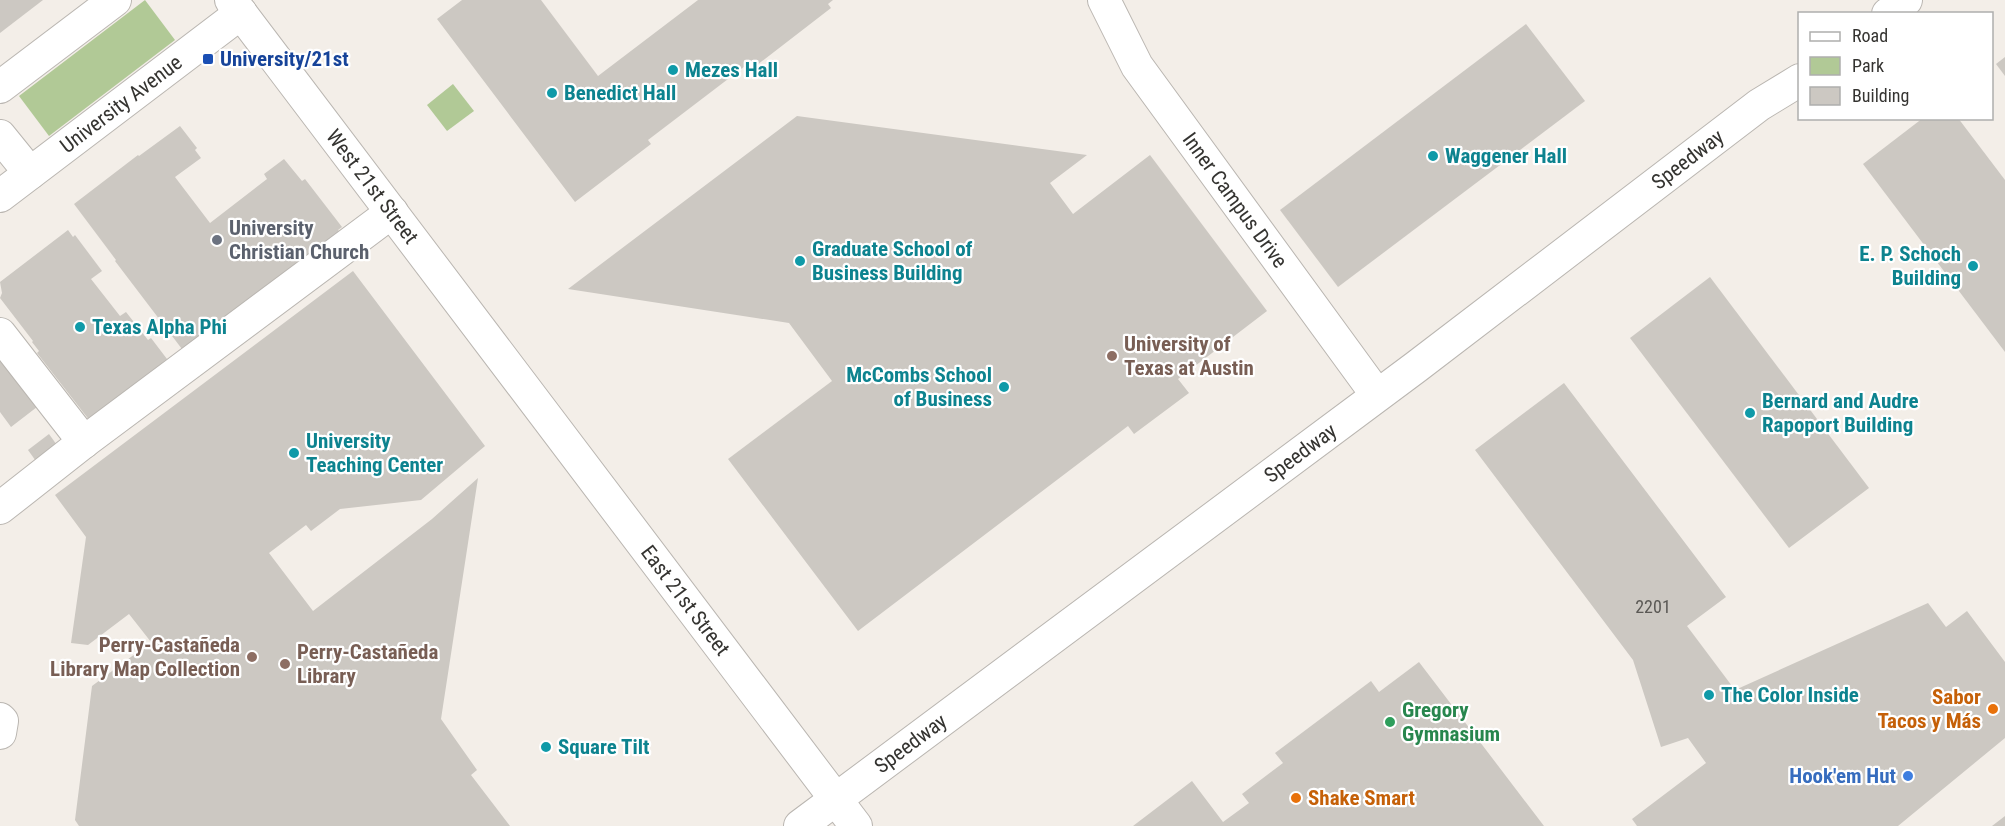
<svg xmlns="http://www.w3.org/2000/svg" width="2005" height="826" font-family="'Roboto Condensed',sans-serif">
	<rect width="100%" height="100%" fill="#f3eee8"/>
	<g fill="#b1c996">
		<polygon points="145,0 175,40 49,136 19,96"/>
		<polygon points="453,84 474,111 447,131 427,105"/>
	</g>
	<g fill="#ccc8c2">
		<polygon points="0,0 43,0 0,33"/>
		<polygon points="462,0 541,0 598,76 698,0 833,0 828,4 831,8 757,65 753,60 648,140 651,144 575,202 437,19"/>
		<polygon points="1526,24 1585,101 1338,287 1280,210"/>
		<polygon points="2005,57 2005,76 1996,64"/>
		<polygon points="797,116 1087,155 1050,183 1073,214 1150,155 1267,311 1178,379 1189,393 1134,434 1128,426 858,631 728,459 832,381 789,323 568,289"/>
		<polygon points="1923,118 1958,118 2005,180 2005,352 1863,164"/>
		<polygon points="180,126 197,148 195,150 201,158 175,177 210,223 267,179 264,174 284,159 302,181 305,179 342,227 338,230 341,233 318,251 316,248 241,305 245,310 185,353 115,261 116,260 74,204 138,155 139,156"/>
		<polygon points="68,230 73,237 75,235 102,271 91,279 120,316 126,312 148,340 151,338 167,359 90,421 37,353 39,351 32,342 33,341 0,298 2,293 0,282"/>
		<polygon points="353,271 485,446 421,500 340,509 311,531 306,525 269,553 313,611 432,519 478,478 441,719 477,770 471,775 510,826 79,826 75,820 92,686 151,642 129,614 88,645 71,643 86,537 55,495"/>
		<polygon points="1710,277 1869,488 1789,548 1630,338"/>
		<polygon points="0,352 36,398 32,401 37,407 11,427 0,412"/>
		<polygon points="1564,383 1726,597 1687,626 1735,690 1928,603 1946,627 1967,611 2005,662 2005,738 1898,826 1637,826 1632,819 1706,763 1688,738 1661,747 1633,660 1475,450"/>
		<polygon points="49,434 59,448 38,464 28,450"/>
		<polygon points="1419,662 1544,826 1133,826 1192,781 1223,822 1249,803 1242,794 1283,763 1275,753 1371,681 1379,692"/>
		<polygon points="2005,816 2005,826 1992,826"/>
	</g>
	<g fill="none" stroke-linecap="round" stroke-linejoin="round">
		<g stroke="#bab6b1" stroke-width="34">
			<g id="minor">
				<path id="s1" d="M231,0L856,826"/>
				<path id="s2" d="M1104,0L1137,66L1377,395"/>
				<polyline points="1888,14 1906,0"/>
				<polyline points="0,87 115,0"/>
				<polyline points="0,136 30,173"/>
				<path id="s3" d="M0,196L241,13"/>
				<polyline points="0,334 84,442"/>
				<polyline points="0,508 84,442 392,212"/>
				<polyline points="0,719 2,721 0,733"/>
				<path id="s4" d="M800,826L1416,367L1759,105L1800,80"/>
			</g>
		</g>
		<use href="#minor" stroke="#fff" stroke-width="32"/>
	</g>
	<rect fill="#1a4fb4" stroke="#fff" stroke-width="2" x="202" y="53" width="12" height="12" rx="3"/>
	<g fill="#0f9aa8" stroke="#fff" stroke-width="2">
		<circle cx="673" cy="70" r="6"/>
		<circle cx="552" cy="93" r="6"/>
		<circle cx="1433" cy="156" r="6"/>
		<circle cx="800" cy="261" r="6"/>
		<circle cx="1973" cy="266" r="6"/>
		<circle cx="80" cy="327" r="6"/>
		<circle cx="1004" cy="387" r="6"/>
		<circle cx="1750" cy="413" r="6"/>
		<circle cx="294" cy="453" r="6"/>
		<circle cx="1709" cy="695" r="6"/>
		<circle cx="546" cy="747" r="6"/>
	</g>
	<circle fill="#6b7280" stroke="#fff" stroke-width="2" cx="217" cy="240" r="6"/>
	<g fill="#8d6e63" stroke="#fff" stroke-width="2">
		<circle cx="1112" cy="356" r="6"/>
		<circle cx="252" cy="657" r="6"/>
		<circle cx="285" cy="664" r="6"/>
	</g>
	<g fill="#e8710a" stroke="#fff" stroke-width="2">
		<circle cx="1993" cy="709" r="6"/>
		<circle cx="1296" cy="798" r="6"/>
	</g>
	<circle fill="#2e9e5b" stroke="#fff" stroke-width="2" cx="1390" cy="722" r="6"/>
	<circle fill="#3f7fe0" stroke="#fff" stroke-width="2" cx="1908" cy="776" r="6"/>
	<g text-anchor="middle" stroke-width="4.5" stroke-linejoin="round" paint-order="stroke">
		<g font-size="18" fill="#5b5955">
			<text x="1653" y="613">2201</text>
		</g>
		<g font-size="21" font-weight="bold" fill="#164399" stroke="#fff" text-anchor="start">
			<text x="220" y="66">University/21st</text>
		</g>
		<g font-size="21" font-weight="bold" fill="#0d838f" stroke="#fff" text-anchor="start">
			<text x="685" y="77">Mezes Hall</text>
			<text x="564" y="100">Benedict Hall</text>
			<text x="1445" y="163">Waggener Hall</text>
			<text x="812" y="256">Graduate School of<tspan x="812" dy="24">Business Building</tspan></text>
			<text x="1961" y="261" text-anchor="end">E. P. Schoch<tspan x="1961" dy="24">Building</tspan></text>
			<text x="92" y="334">Texas Alpha Phi</text>
			<text x="992" y="382" text-anchor="end">McCombs School<tspan x="992" dy="24">of Business</tspan></text>
			<text x="1762" y="408">Bernard and Audre<tspan x="1762" dy="24">Rapoport Building</tspan></text>
			<text x="306" y="448">University<tspan x="306" dy="24">Teaching Center</tspan></text>
			<text x="1721" y="702">The Color Inside</text>
			<text x="558" y="754">Square Tilt</text>
		</g>
		<g font-size="21" fill="#353431" stroke="#fff">
			<text dy="7" stroke="none"><textPath href="#s3" startOffset="152">University Avenue</textPath></text>
			<text dy="7" stroke="none"><textPath href="#s4" startOffset="1110">Speedway</textPath></text>
			<text dy="7" stroke="none"><textPath href="#s1" startOffset="234">West 21st Street</textPath></text>
			<text dy="7" stroke="none"><textPath href="#s2" startOffset="240">Inner Campus Drive</textPath></text>
			<text dy="7" stroke="none"><textPath href="#s4" startOffset="624">Speedway</textPath></text>
			<text dy="7" stroke="none"><textPath href="#s1" startOffset="753">East 21st Street</textPath></text>
			<text dy="7" stroke="none"><textPath href="#s4" startOffset="138">Speedway</textPath></text>
		</g>
		<g font-size="21" font-weight="bold" fill="#5b616d" stroke="#fff" text-anchor="start">
			<text x="229" y="235">University<tspan x="229" dy="24">Christian Church</tspan></text>
		</g>
		<g font-size="21" font-weight="bold" fill="#785e54" stroke="#fff" text-anchor="start">
			<text x="1124" y="351">University of<tspan x="1124" dy="24">Texas at Austin</tspan></text>
			<text x="240" y="652" text-anchor="end">Perry-Castañeda<tspan x="240" dy="24">Library Map Collection</tspan></text>
			<text x="297" y="659">Perry-Castañeda<tspan x="297" dy="24">Library</tspan></text>
		</g>
		<g font-size="21" font-weight="bold" fill="#c56008" stroke="#fff" text-anchor="end">
			<text x="1981" y="704">Sabor<tspan x="1981" dy="24">Tacos y Más</tspan></text>
			<text x="1308" y="805" text-anchor="start">Shake Smart</text>
		</g>
		<g font-size="21" font-weight="bold" fill="#27864d" stroke="#fff" text-anchor="start">
			<text x="1402" y="717">Gregory<tspan x="1402" dy="24">Gymnasium</tspan></text>
		</g>
		<g font-size="21" font-weight="bold" fill="#366cbe" stroke="#fff" text-anchor="end">
			<text x="1896" y="783">Hook'em Hut</text>
		</g>
	</g>
	<rect x="1798" y="12" width="195" height="108" fill="#ffffff" stroke="#aeaead" stroke-width="1.5"/>
	<rect x="1810" y="32" width="30" height="9" fill="#ffffff" stroke="#aeaead" stroke-width="1.5"/>
	<text x="1852" y="42" font-size="18" fill="#353431">Road</text>
	<rect x="1810" y="57" width="30" height="18" fill="#b1c996" stroke="#aeaead" stroke-width="1.5"/>
	<text x="1852" y="72" font-size="18" fill="#353431">Park</text>
	<rect x="1810" y="87" width="30" height="18" fill="#ccc8c2" stroke="#aeaead" stroke-width="1.5"/>
	<text x="1852" y="102" font-size="18" fill="#353431">Building</text>
</svg>
